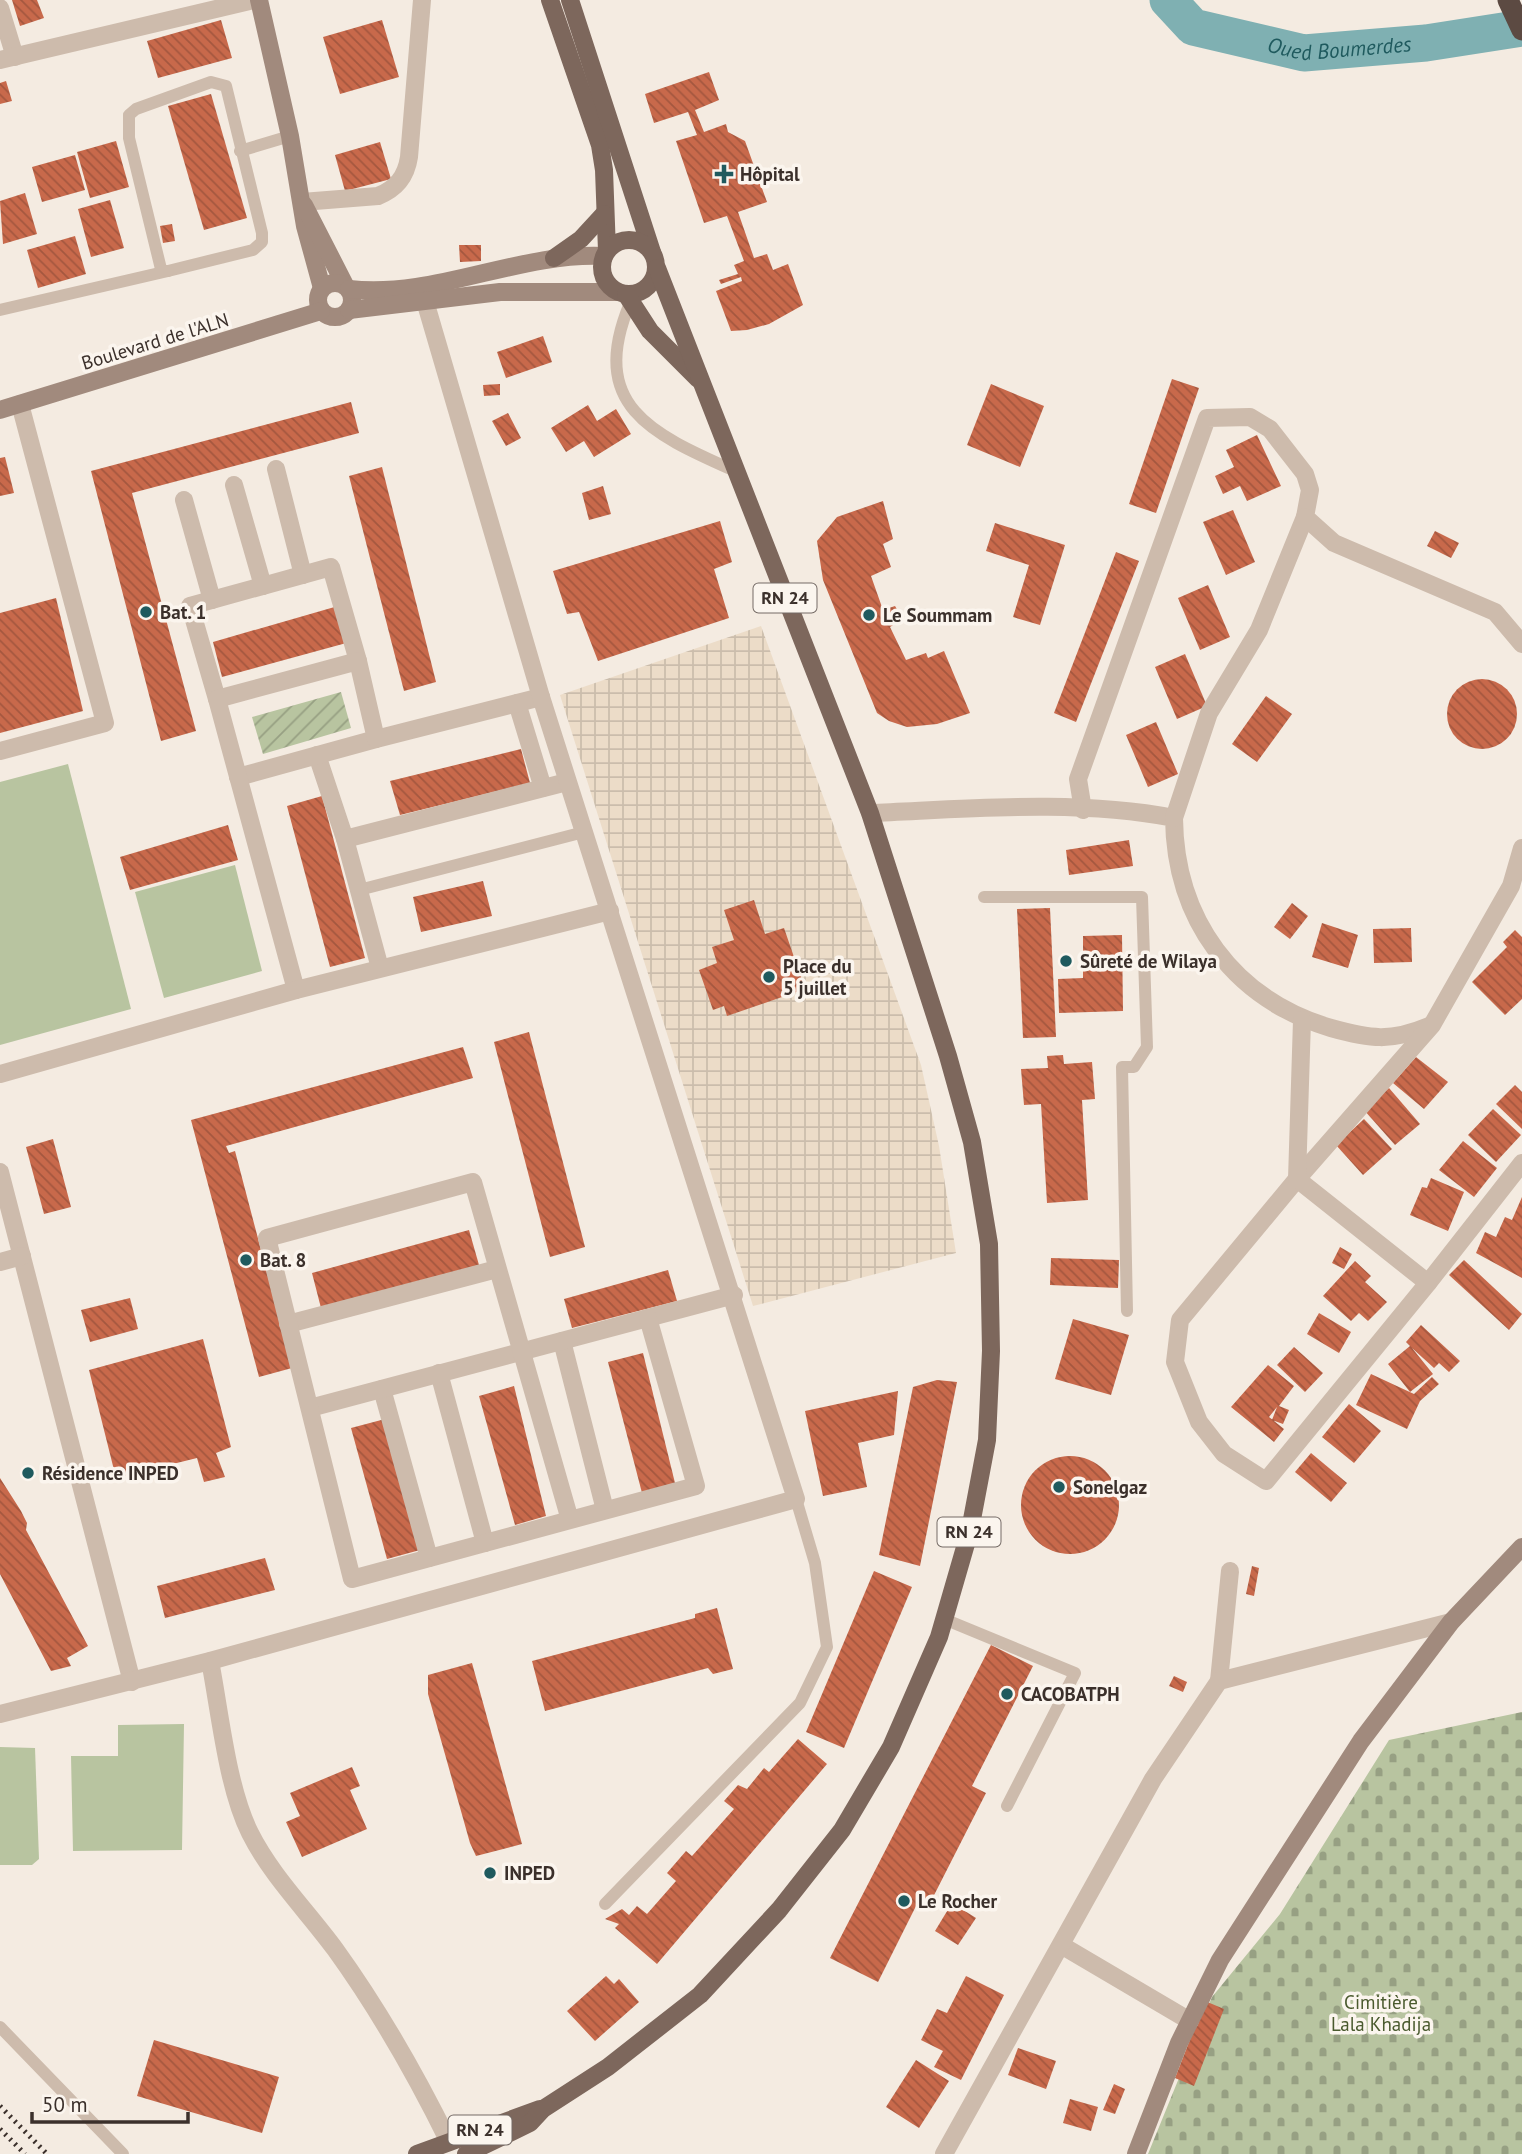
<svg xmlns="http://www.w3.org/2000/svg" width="1522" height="2154" font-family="'PT Sans',sans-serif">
	<defs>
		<pattern id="cemetery-stones" width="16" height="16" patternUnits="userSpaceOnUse" patternTransform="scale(1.75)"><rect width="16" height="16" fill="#b8c4a0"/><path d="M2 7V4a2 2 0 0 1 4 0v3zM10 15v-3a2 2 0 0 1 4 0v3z" fill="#97a083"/></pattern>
		<pattern id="garden-furrows" width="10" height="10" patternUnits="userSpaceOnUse" patternTransform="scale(1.75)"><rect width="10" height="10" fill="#b8c4a0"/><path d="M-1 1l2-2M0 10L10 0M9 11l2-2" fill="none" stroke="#97a083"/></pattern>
		<pattern id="plaza-grid" width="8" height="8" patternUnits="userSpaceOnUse" patternTransform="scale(1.75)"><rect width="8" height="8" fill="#ecdcc8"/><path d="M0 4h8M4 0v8" fill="none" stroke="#cbbdac"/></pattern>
		<pattern id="building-back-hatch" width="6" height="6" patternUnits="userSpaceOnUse" patternTransform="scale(1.75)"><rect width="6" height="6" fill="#c8694b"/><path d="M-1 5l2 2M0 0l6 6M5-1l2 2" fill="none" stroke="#a4573f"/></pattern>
	</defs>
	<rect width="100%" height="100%" fill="#f4ebe1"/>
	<polygon fill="url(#cemetery-stones)" points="1522,1712 1522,2154 1148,2154 1212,1997 1280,1914 1389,1740"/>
	<polygon fill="url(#garden-furrows)" points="341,692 351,728 263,754 252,717"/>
	<g fill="#b8c4a0">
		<polygon points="68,764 131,1009 0,1045 0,782"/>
		<polygon points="235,865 262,971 164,998 135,892"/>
		<polygon points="184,1724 182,1850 73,1851 71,1756 118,1756 118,1725"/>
		<polygon points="0,1747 35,1748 39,1859 32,1865 0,1865"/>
	</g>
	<polygon fill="url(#plaza-grid)" points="761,626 921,1065 939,1146 956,1253 753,1306 560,695"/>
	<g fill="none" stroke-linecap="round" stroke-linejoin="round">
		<path stroke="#7fb0b2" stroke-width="37" id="s1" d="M1168,0L1193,27L1304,53L1426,43L1522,28"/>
	</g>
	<g fill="url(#building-back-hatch)">
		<polygon points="12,0 37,0 44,18 20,26"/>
		<polygon points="221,20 232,58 158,78 147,41"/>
		<polygon points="382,20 399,77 340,94 323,37"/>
		<polygon points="709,72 719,100 695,110 704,132 726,124 728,132 745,141 767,202 738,212 754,258 767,254 773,270 788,264 803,305 769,324 747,330 731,331 716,291 742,281 741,277 721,284 719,280 738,274 734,265 744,261 727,216 704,223 676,141 697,135 688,112 654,123 645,94"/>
		<polygon points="6,81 12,101 0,104 0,83"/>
		<polygon points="211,94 247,218 204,230 168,106"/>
		<polygon points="116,141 129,187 90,198 77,152"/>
		<polygon points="380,142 391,179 345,191 335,155"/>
		<polygon points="75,155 85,190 42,202 32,167"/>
		<polygon points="25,193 37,234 3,244 0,201"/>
		<polygon points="110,200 124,248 91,257 78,209"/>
		<polygon points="172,224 175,241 163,243 160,226"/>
		<polygon points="75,236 86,274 38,288 27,250"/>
		<polygon points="459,245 481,245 481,261 460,262"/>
		<polygon points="543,336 552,362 506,378 497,352"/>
		<polygon points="1172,379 1199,388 1156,513 1129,504"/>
		<polygon points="500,384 500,395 484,396 483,385"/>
		<polygon points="991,384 1044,406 1020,467 967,445"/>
		<polygon points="351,402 359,433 132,493 196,731 161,741 91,471"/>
		<polygon points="588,405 597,421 616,409 631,434 594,457 584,441 566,452 551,428"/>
		<polygon points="508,413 521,438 506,446 492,421"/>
		<polygon points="1257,435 1281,486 1247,501 1240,486 1223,494 1215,476 1234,467 1226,450"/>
		<polygon points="5,457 14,493 0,496 0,458"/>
		<polygon points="382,467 436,682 404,691 349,476"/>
		<polygon points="603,486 611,514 589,520 582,493"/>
		<polygon points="883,501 893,539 883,544 891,567 871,576 883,610 895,606 903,619 890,627 906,660 926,653 928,658 944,651 970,713 937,724 907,727 889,721 877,713 823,580 817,541 837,517"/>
		<polygon points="1233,510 1255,562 1226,575 1203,522"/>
		<polygon points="720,521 732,562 714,569 729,618 598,661 579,612 567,614 553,571"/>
		<polygon points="995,523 1065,545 1040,625 1013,617 1029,565 986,551"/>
		<polygon points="1435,531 1459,543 1451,558 1427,546"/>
		<polygon points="1116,552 1139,561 1076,722 1054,713"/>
		<polygon points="1208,585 1230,637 1200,650 1178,598"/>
		<polygon points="56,598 83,711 0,733 0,613"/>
		<polygon points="338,606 350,642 222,677 213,642"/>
		<polygon points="1185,654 1207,706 1177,719 1155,667"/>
		<circle cx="1482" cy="714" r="35"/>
		<polygon points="1266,696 1292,714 1257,762 1232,744"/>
		<polygon points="1156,722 1178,774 1148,787 1126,735"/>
		<polygon points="521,749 530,783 400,815 390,781"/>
		<polygon points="322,796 365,958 330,967 287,806"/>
		<polygon points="228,825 238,860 130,890 120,857"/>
		<polygon points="1129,840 1133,866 1069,875 1066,850"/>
		<polygon points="483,881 492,916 421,932 413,897"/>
		<polygon points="754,900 765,934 784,928 805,989 727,1016 724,1006 713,1010 699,970 717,963 712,947 734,940 724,910"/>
		<polygon points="1292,903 1308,916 1290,939 1274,927"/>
		<polygon points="1050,908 1056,1037 1023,1038 1017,909"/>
		<polygon points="1322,923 1358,935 1348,968 1312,957"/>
		<polygon points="1411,928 1412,962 1374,963 1373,929"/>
		<polygon points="1515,930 1522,937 1522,999 1505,1015 1472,982 1507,947 1503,942"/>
		<polygon points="1122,935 1123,1011 1059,1013 1058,979 1083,978 1083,936"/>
		<polygon points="529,1032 585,1247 550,1257 494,1042"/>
		<polygon points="463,1047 473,1078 226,1146 229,1153 235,1151 292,1368 259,1377 191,1120"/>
		<polygon points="1063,1055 1064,1064 1092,1062 1095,1099 1082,1100 1088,1200 1047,1203 1041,1104 1024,1105 1021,1069 1048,1068 1047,1056"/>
		<polygon points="1416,1057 1448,1082 1424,1109 1393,1083"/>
		<polygon points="1515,1085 1522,1092 1522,1129 1496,1104"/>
		<polygon points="1389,1088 1420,1124 1395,1145 1364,1110"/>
		<polygon points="1493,1109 1521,1135 1496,1162 1468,1135"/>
		<polygon points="1364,1119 1392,1149 1363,1175 1336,1145"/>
		<polygon points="53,1139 71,1207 44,1214 26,1147"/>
		<polygon points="1463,1141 1497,1168 1474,1197 1439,1170"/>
		<polygon points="1431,1178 1464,1192 1448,1231 1410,1215 1422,1187 1427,1188"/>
		<polygon points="1522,1197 1522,1278 1476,1253 1485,1232 1496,1237 1505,1217 1512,1220"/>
		<polygon points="469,1230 479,1265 321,1308 312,1273"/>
		<polygon points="1340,1247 1352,1254 1344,1269 1332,1263"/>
		<polygon points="1051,1258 1119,1260 1118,1288 1050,1285"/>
		<polygon points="1464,1260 1522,1314 1509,1330 1449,1275"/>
		<polygon points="1355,1261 1371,1276 1365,1282 1387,1302 1368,1321 1359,1313 1351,1321 1323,1296"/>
		<polygon points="668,1270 677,1301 572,1328 564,1299"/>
		<polygon points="130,1298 138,1329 90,1342 81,1310"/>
		<polygon points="1319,1313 1351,1332 1339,1353 1307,1334"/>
		<polygon points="1073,1319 1129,1335 1111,1395 1055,1379"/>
		<polygon points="1421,1325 1460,1361 1449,1372 1439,1363 1434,1368 1412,1348 1433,1374 1410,1392 1388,1364 1410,1346 1406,1342"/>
		<polygon points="203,1339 231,1447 216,1453 225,1477 204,1482 197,1458 116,1478 89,1370"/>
		<polygon points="1294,1347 1323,1373 1305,1392 1277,1365"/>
		<polygon points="643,1353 675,1483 642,1493 608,1362"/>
		<polygon points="1268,1365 1294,1386 1279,1406 1289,1410 1283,1424 1272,1420 1277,1407 1269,1417 1284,1429 1274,1442 1231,1407"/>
		<polygon points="1371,1374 1414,1394 1432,1377 1439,1384 1420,1401 1407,1429 1356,1405"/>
		<polygon points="937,1380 957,1382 920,1566 879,1555 913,1387"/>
		<polygon points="514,1386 546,1516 515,1525 479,1396"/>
		<polygon points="898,1391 894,1435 858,1443 867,1487 823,1496 805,1411"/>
		<polygon points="1349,1404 1381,1431 1354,1463 1322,1437"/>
		<polygon points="385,1419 420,1550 387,1559 351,1428"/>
		<polygon points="1311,1453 1347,1483 1331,1502 1295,1472"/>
		<circle cx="1070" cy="1505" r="49"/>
		<polygon points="0,1478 21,1511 27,1523 26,1530 88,1646 67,1658 71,1666 51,1671 0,1574"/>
		<polygon points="265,1558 275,1590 165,1618 157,1586"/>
		<polygon points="1252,1566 1259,1568 1254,1596 1246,1594"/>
		<polygon points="874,1571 912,1587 844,1748 806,1732"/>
		<polygon points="717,1608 733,1669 713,1674 708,1668 545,1711 532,1661 695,1618 695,1614"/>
		<polygon points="991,1645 1033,1666 972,1786 986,1793 927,1909 917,1904 878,1982 830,1958"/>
		<polygon points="472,1663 522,1844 476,1856 470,1843 428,1694 428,1675"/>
		<polygon points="1174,1676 1187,1682 1183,1692 1169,1686"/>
		<polygon points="798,1739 827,1764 657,1964 615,1928 619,1924 605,1919 622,1909 629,1915 637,1906 647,1914 676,1881 667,1873 686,1851 692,1856 734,1809 724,1801 738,1785 747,1789 764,1768 769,1772"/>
		<polygon points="352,1767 360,1786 350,1790 367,1829 302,1857 286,1822 300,1816 290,1793"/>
		<polygon points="952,1903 976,1918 958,1945 935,1931"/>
		<polygon points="606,1976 614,1984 619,1979 639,2002 595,2041 567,2011"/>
		<polygon points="966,1976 1004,1995 961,2080 934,2067 943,2051 921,2040 937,2009 947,2013"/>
		<polygon points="1205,2001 1224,2009 1194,2086 1175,2078"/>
		<polygon points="154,2040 279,2077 262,2133 137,2096"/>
		<polygon points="1018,2048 1056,2061 1046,2089 1008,2075"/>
		<polygon points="916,2060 949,2081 919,2128 886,2107"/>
		<polygon points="1114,2084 1125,2089 1115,2114 1103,2110"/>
		<polygon points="1070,2099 1098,2107 1091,2131 1063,2123"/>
	</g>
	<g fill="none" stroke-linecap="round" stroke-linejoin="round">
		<g stroke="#cdbbac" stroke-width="12">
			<polygon points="211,82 226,86 262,233 262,242 253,250 168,271 161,269 129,138 129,115 136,109"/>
			<polyline points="240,151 290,136"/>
			<path d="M630,303C587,406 652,434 735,471"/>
			<polyline points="0,310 168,271"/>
			<polyline points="359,890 584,832"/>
			<polyline points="984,897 1142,897 1147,1047 1134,1067 1122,1067 1127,1311"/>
			<polyline points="944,1619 1075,1673 1007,1806"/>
			<polyline points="605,1904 800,1703 827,1647 815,1563 796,1499"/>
			<polyline points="0,2027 123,2154"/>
		</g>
		<g stroke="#cdbbac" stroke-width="18">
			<polyline points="0,8 15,57"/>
			<polyline points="0,60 254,0"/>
			<path d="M302,202L378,196C396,189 406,177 409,157L422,0"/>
			<polyline points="276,469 303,575"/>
			<polyline points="234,485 263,586"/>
			<polyline points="184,500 212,600"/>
			<polyline points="217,699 190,606 331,567 358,661"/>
			<polyline points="517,703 543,788"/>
			<polyline points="0,751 105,723 20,404"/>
			<polyline points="317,755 345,839"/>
			<polyline points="238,777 376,739"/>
			<polyline points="1083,810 1078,779 1207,418 1250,417 1270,429 1305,474 1310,490 1305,517 1334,543 1495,612 1522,644"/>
			<path d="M870,813C969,809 1075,799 1174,818C1175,919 1233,999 1331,1028C1370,1039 1391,1042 1429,1026"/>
			<polyline points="1174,818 1209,713 1259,630 1305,517"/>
			<polyline points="1522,848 1511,886 1432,1025 1297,1179 1180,1320 1175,1362 1199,1422 1224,1454 1266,1481 1428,1283 1522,1163"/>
			<polyline points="380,968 345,839 567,782"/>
			<polyline points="296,990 217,699 358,661 376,739 541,697"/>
			<polyline points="1302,1020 1297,1179 1428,1283"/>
			<polyline points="0,1074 296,990 610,911"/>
			<polyline points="0,1172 132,1682"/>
			<polyline points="0,1262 22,1256"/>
			<polyline points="288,1324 497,1269"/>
			<polyline points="562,1341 605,1510"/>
			<polyline points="439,1373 485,1543"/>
			<polyline points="382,1389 429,1558"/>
			<polyline points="310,1408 734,1295"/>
			<polyline points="570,1520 473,1182 267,1238 352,1579 696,1486 648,1318"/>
			<path d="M210,1661C220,1712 227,1787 250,1833C271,1875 307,1911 335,1949C379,2010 416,2075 449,2142"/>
			<polyline points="1219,1681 1230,1571"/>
			<polyline points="0,1714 210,1661 796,1499 541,697 425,301"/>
			<polyline points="1061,1945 1190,2021"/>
			<polyline points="944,2154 1153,1779 1219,1681 1451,1622"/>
		</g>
		<g stroke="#a18a7d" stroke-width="18">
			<polyline points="259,0 290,136 305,226 322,288"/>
			<polyline points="304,205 345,285"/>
			<circle cx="335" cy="300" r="17"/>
			<path d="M349,289C435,299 518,252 604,256"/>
			<polyline points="349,310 500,292 618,292"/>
			<polyline points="0,410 321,311"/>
			<polyline points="1136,2154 1179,2043 1220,1960 1361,1741 1451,1622 1522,1547"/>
		</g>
		<g stroke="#7d675c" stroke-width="18">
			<polyline points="550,0 600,145 604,170 607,251"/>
			<polyline points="570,0 652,252"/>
			<circle cx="629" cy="267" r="27"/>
			<polyline points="554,258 581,239 604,214"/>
			<polyline points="626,294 650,331 698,379"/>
			<polyline points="417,2154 540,2109"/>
			<polyline points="466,2154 530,2123 543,2109 608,2067 700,1995 779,1910 842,1830 891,1747 939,1637 970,1530 987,1440 991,1351 989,1244 972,1142 948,1056 870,813 657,268"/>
		</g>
		<polyline stroke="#5c4a42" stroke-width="21" points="1508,0 1522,30"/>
		<g stroke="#3b302b" stroke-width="5" stroke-dasharray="2 5" stroke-linecap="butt">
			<polyline points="0,2106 47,2154"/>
			<polyline points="0,2129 25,2154"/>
		</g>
	</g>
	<g fill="#1f5a5e" stroke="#fbf5ee" stroke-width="2.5">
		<path d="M720.5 163.5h7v7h7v7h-7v7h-7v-7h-7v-7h7z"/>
		<circle cx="146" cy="612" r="7"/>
		<circle cx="869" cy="615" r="7"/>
		<circle cx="1066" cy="961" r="7"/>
		<circle cx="769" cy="977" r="7"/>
		<circle cx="246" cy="1260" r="7"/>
		<circle cx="28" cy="1473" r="7"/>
		<circle cx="1059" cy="1487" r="7"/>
		<circle cx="1007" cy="1694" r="7"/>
		<circle cx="490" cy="1873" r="7"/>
		<circle cx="904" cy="1901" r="7"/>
	</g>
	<g text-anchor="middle" stroke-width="7" stroke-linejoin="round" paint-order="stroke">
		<g fill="#fbf5ee" stroke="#756b66" stroke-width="2">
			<rect x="753.5" y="583.5" width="63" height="29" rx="5"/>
			<rect x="937.5" y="1517.5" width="63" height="29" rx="5"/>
			<rect x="448.5" y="2115.5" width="63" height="29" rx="5"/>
		</g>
		<g font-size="18" font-weight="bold" fill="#3b302b">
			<text x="785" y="604">RN 24</text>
			<text x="969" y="1538">RN 24</text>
			<text x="480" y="2136">RN 24</text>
		</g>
		<g font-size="19" font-weight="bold" fill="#3b302b" stroke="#fbf5ee" text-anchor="start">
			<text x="740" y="181">Hôpital</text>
			<text x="160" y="619">Bat. 1</text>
			<text x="883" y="622">Le Soummam</text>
			<text x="1080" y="968">Sûreté de Wilaya</text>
			<text x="783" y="973">Place du<tspan x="783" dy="22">5 juillet</tspan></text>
			<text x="260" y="1267">Bat. 8</text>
			<text x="42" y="1480">Résidence INPED</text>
			<text x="1073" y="1494">Sonelgaz</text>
			<text x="1021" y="1701">CACOBATPH</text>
			<text x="504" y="1880">INPED</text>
			<text x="918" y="1908">Le Rocher</text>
		</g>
		<g font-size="19" fill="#3b302b" stroke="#fbf5ee">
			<text transform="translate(155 341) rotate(-17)" y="7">Boulevard de l'ALN</text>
		</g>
		<g font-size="19" fill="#4a5a2e" stroke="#fbf5ee">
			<text x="1381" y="2009">Cimitière<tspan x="1381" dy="22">Lala Khadija</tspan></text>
		</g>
		<g font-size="21" font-style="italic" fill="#1f5a5e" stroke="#fbf5ee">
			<text dy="7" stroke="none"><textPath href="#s1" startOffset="186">Oued Boumerdes</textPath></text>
		</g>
	</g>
	<path d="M32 2112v10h156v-10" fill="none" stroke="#3b302b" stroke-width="3.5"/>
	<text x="42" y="2112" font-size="21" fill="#3b302b" stroke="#fbf5ee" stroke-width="5" paint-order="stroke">50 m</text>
</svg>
